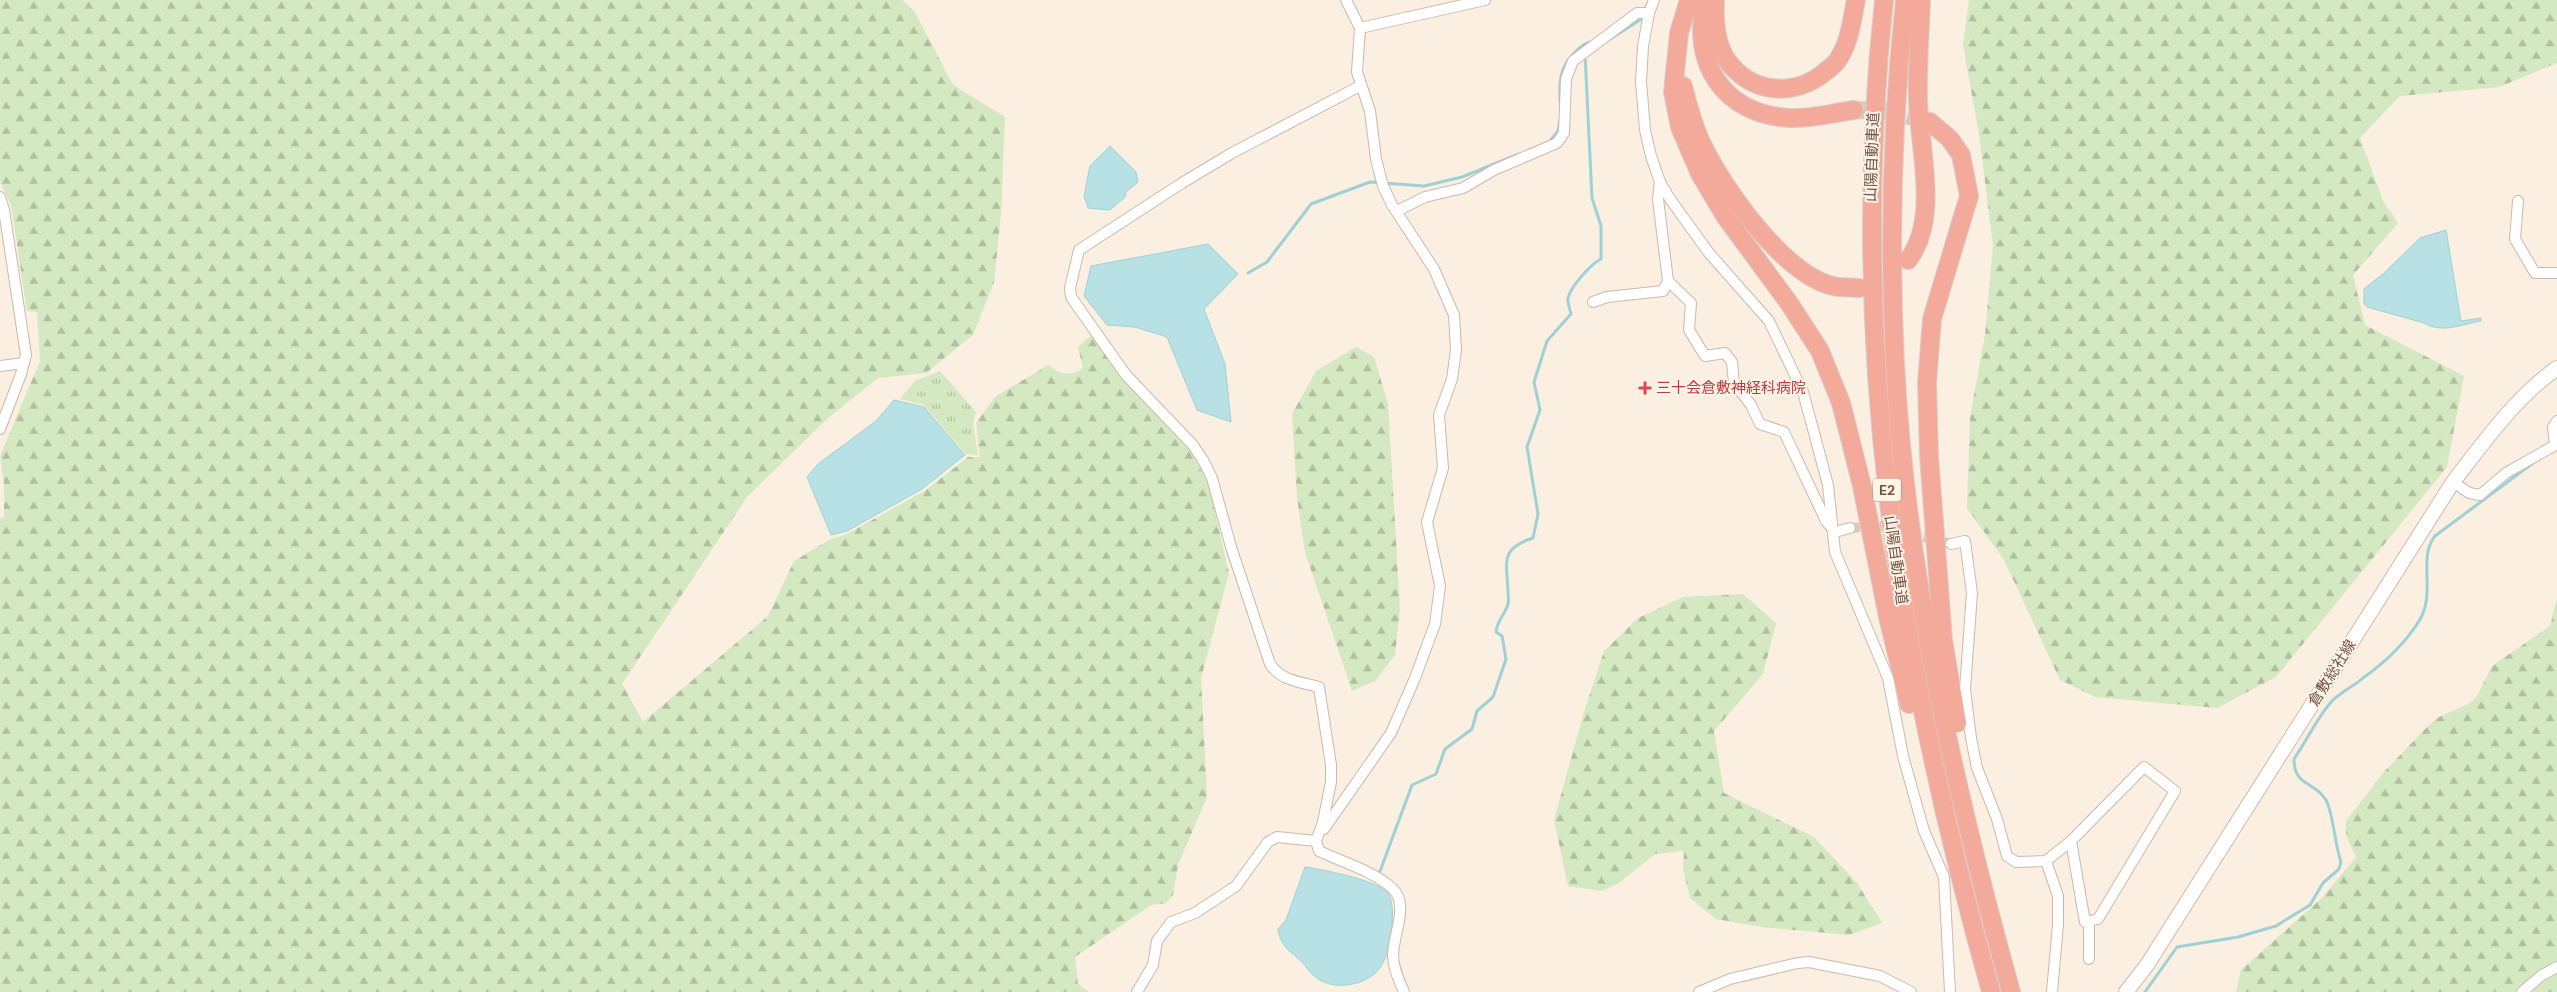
<svg xmlns="http://www.w3.org/2000/svg" width="2557" height="992" font-family="'DM Sans','Noto Sans JP',sans-serif">
	<defs>
		<pattern id="grass-tufts" width="24" height="20" patternUnits="userSpaceOnUse" patternTransform="scale(1.25)"><rect width="24" height="20" fill="#d4e8c1"/><path d="M3 7l-1-3M5 7V3M7 7l1-3M15 17l-1-3M17 17v-4M19 17l1-3" fill="none" stroke="#b0bf9f"/></pattern>
		<pattern id="forest-firs" width="22" height="20" patternUnits="userSpaceOnUse" patternTransform="scale(1.25)"><rect width="22" height="20" fill="#d4e8c1"/><path d="M5 1l3.5 6h-7zM16 11l3.5 6h-7z" fill="#b0bf9f"/></pattern>
	</defs>
	<rect width="100%" height="100%" fill="#fbefe2"/>
	<polygon fill="url(#grass-tufts)" points="940,371 976,412 973,424 978,455 966,454 924,405 900,399 915,381"/>
	<g fill="url(#forest-firs)">
		<path d="M0,0H902L915,12L953,85L1005,117L1001,214L994,282L973,335L926,373L878,378L828,418L747,497L622,684L643,722L768,616L794,561L831,539L847,534L926,490L968,457H980L976,423L995,397L1048,365C1062,375 1068,377 1083,368L1078,347L1092,335L1123,379L1188,448L1208,482L1229,573L1201,678L1207,797L1178,865L1173,895L1166,903L1151,905L1075,957L1078,984L1089,992H0V519L4,517V484L0,456L40,361L37,312L27,311L11,205L0,182Z"/>
		<polygon points="1969,0 2557,0 2557,63 2499,87 2400,96 2360,138 2383,201 2398,223 2353,275 2365,325 2464,376 2447,467 2276,677 2217,708 2095,697 2060,680 2004,560 1967,508 1970,417 1985,335 1993,246 1979,134 1963,45"/>
		<polygon points="1356,347 1374,357 1388,404 1400,609 1395,655 1375,681 1352,691 1305,552 1297,498 1292,414 1316,371"/>
		<polygon points="1743,594 1776,623 1763,674 1714,731 1724,793 1814,837 1857,883 1882,923 1849,935 1762,927 1716,919 1690,898 1683,869 1684,851 1655,854 1619,883 1602,891 1568,886 1554,820 1584,712 1604,651 1638,618 1683,597"/>
		<polygon points="2557,598 2557,992 2236,992 2241,970 2323,897 2356,857 2346,836 2346,821 2383,773 2428,726 2439,717 2470,703 2477,696 2492,666 2550,626"/>
	</g>
	<g fill="#b7e1e4" stroke="#9ed1d5">
		<polygon points="1110,146 1136,172 1138,182 1126,192 1125,197 1110,210 1088,208 1084,196 1090,166"/>
		<path d="M2446,230L2461,321L2481,318V321C2463,324 2442,334 2424,323L2367,307L2364,304V289L2384,273L2420,238Z"/>
		<polygon points="1208,244 1238,274 1204,309 1225,364 1231,422 1197,410 1167,337 1135,327 1107,325 1084,296 1091,266"/>
		<polygon points="894,400 924,407 965,455 922,489 847,531 831,535 807,477 818,464 876,421"/>
		<path d="M1305,867C1325,870 1371,879 1386,891C1399,902 1390,955 1380,968C1366,986 1332,992 1314,976C1309,972 1306,966 1302,962C1290,951 1280,946 1278,929L1286,920Z"/>
	</g>
	<g fill="none" stroke-linecap="round" stroke-linejoin="round">
		<g stroke="#9ed1d5" stroke-width="3">
			<polyline points="1607,41 1640,20 1648,3"/>
			<path d="M1560,102C1559,80 1560,66 1576,51C1581,46 1586,42 1593,42"/>
			<polyline points="1550,141 1558,131 1560,120"/>
			<polyline points="1248,273 1267,262 1311,204 1370,182 1424,186 1462,177 1519,154"/>
			<path d="M1379,874L1412,785L1436,774L1445,749L1472,729L1477,711L1493,697L1506,659L1502,636L1496,632C1497,620 1505,615 1508,604C1509,601 1508,596 1508,592C1507,562 1499,549 1533,538L1538,514L1527,447L1540,410L1534,382L1547,341L1571,314C1570,309 1567,302 1568,298C1571,286 1591,264 1601,259V226L1592,198L1585,54"/>
			<path d="M2145,992L2177,947L2238,937L2276,926L2310,905L2323,883L2339,869L2341,862C2335,846 2333,812 2326,800C2315,781 2294,787 2294,759C2306,742 2318,716 2332,701C2341,692 2354,686 2363,678C2384,663 2406,642 2419,621C2437,593 2417,558 2435,536L2533,463"/>
		</g>
		<polyline stroke="#d9c8bc" stroke-width="10" stroke-dasharray="10 5" stroke-linecap="butt" points="1850,528 1882,526 1951,544"/>
		<polyline stroke="#d9c8bc" stroke-width="18" stroke-dasharray="18 9" stroke-linecap="butt" points="1854,110 1892,111 1930,122"/>
		<g stroke="#ceb8ac" stroke-width="12">
			<g id="minor">
				<polyline points="1654,0 1649,13 1643,46 1641,82 1645,130 1651,156 1660,182 1670,199 1709,253 1769,321 1803,392 1828,485 1835,552 1888,678 1903,756 1924,831 1944,877 1950,992"/>
				<polyline points="1360,28 1485,0"/>
				<path d="M1360,86L1232,153L1182,183L1079,250L1070,288L1071,297L1126,375L1192,444L1203,460L1212,478L1231,547L1270,664C1281,681 1301,682 1319,687L1331,765V782L1323,822L1316,841L1319,851C1340,861 1375,872 1392,888C1410,904 1393,935 1393,955C1393,968 1399,980 1404,992"/>
				<polyline points="0,197 4,210 26,355 21,374 0,429"/>
				<polyline points="2518,201 2515,239 2535,273 2557,273"/>
				<polyline points="1397,211 1425,197 1463,188 1494,170 1557,143 1564,133 1566,79 1573,61 1637,13 1649,13"/>
				<polyline points="1668,281 1691,303 1689,330 1705,356 1725,353 1732,362 1734,383 1751,405 1760,424 1784,432 1826,521 1834,531"/>
				<polyline points="1593,302 1607,297 1663,291 1668,281 1658,199 1660,182"/>
				<polyline points="0,366 24,363"/>
				<polyline points="2555,445 2553,427 2557,421"/>
				<polyline points="2453,482 2469,493 2480,495 2506,473 2557,444"/>
				<polyline points="1835,532 1850,528"/>
				<polyline points="1951,544 1965,541 1972,593 1965,689 1971,738 1977,768 1997,819 2007,856 2016,862 2046,861 2071,841"/>
				<polygon points="2144,767 2175,791 2098,919 2085,922 2071,841"/>
				<polyline points="1324,829 1391,733 1415,678 1435,624 1440,586 1427,522 1443,468 1439,415 1452,379 1456,350 1454,315 1434,269 1392,205 1383,186 1376,159 1370,111 1357,72 1360,28 1346,0"/>
				<polyline points="2046,861 2058,896 2058,925 2052,992"/>
				<polyline points="2089,921 2089,959"/>
				<polyline points="1137,992 1153,965 1157,941 1171,922 1195,913 1236,886 1268,842 1277,837 1316,841"/>
				<polyline points="1699,992 1730,979 1798,963 1809,962 1880,976 1911,992"/>
				<polyline points="2522,992 2542,975 2557,967"/>
			</g>
		</g>
		<g stroke="#d1b8a9" stroke-width="16">
			<path id="secondary" d="M2126,992L2147,965L2453,482C2484,442 2515,398 2557,368"/>
		</g>
		<g stroke="#d8cfcc" stroke-width="20">
			<g id="motorway">
				<polyline points="1689,0 1679,33 1673,92 1680,127 1700,174 1725,216 1789,303 1820,351 1841,403 1862,486 1888,617 1909,704"/>
				<path d="M1706,0C1690,62 1723,114 1789,118C1810,119 1833,113 1854,110"/>
				<path d="M1715,0C1714,19 1716,43 1726,59C1750,94 1795,98 1826,71C1830,68 1837,63 1839,58C1850,41 1852,19 1856,0"/>
				<path d="M1884,0C1847,345 1898,660 1991,992"/>
				<path d="M1905,0C1892,121 1889,242 1895,363C1906,576 1954,787 2011,992"/>
				<path d="M1683,86C1688,105 1693,126 1702,144C1723,188 1783,274 1833,286C1841,288 1851,287 1859,288"/>
				<polyline points="1930,122 1950,139 1961,155 1969,196 1932,319 1927,383 1929,456 1943,640 1957,723"/>
				<path d="M1908,260C1940,219 1919,148 1918,99C1917,66 1920,33 1921,0"/>
			</g>
		</g>
		<use href="#minor" stroke="#fff" stroke-width="10"/>
		<use href="#secondary" stroke="#fff" stroke-width="14"/>
		<use href="#motorway" stroke="#f4aa9a" stroke-width="18"/>
	</g>
	<path fill="#e0444e" stroke="#fff4e8" stroke-width="2" d="M1642.5 380.5h5v5h5v5h-5v5h-5v-5h-5v-5h5z"/>
	<g text-anchor="middle" stroke-width="4" stroke-linejoin="round" paint-order="stroke">
		<rect fill="#fff4e8" stroke="#9c8479" stroke-width="1" x="1873" y="478.5" width="28" height="23" rx="4"/>
		<g font-size="14" font-weight="bold" fill="#725449">
			<text x="1887" y="495">E2</text>
		</g>
		<g font-size="15" fill="#725449" stroke="#fff4e8">
			<text transform="translate(1872 157) rotate(-88)" y="5">山陽自動車道</text>
			<text transform="translate(1896 560) rotate(82)" y="5">山陽自動車道</text>
			<text transform="translate(2332 673) rotate(-58)" y="5">倉敷総社線</text>
		</g>
		<g font-size="15" fill="#be3a42" stroke="#fff4e8" text-anchor="start">
			<text x="1656" y="393">三十会倉敷神経科病院</text>
		</g>
	</g>
</svg>
